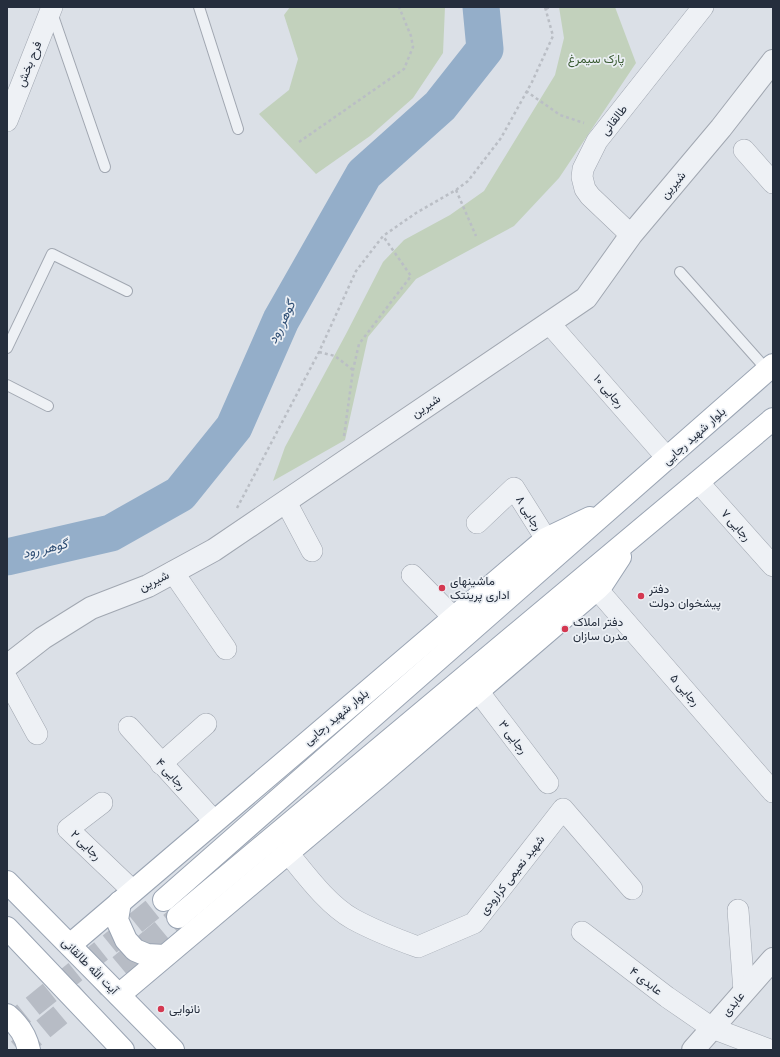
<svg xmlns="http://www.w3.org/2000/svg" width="780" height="1057" font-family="'PT Sans',Vazirmatn,sans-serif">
	<rect width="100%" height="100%" fill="#dbe0e7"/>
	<g fill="#c2d1bc">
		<polygon points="290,7 445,7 443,53 413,98 370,136 316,174 259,114 289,90 298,59 284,15"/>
		<polygon points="559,7 615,7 636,63 559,178 514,226 416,279 368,337 345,440 273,481 285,447 346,334 383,262 404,240 450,215 484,191 555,75 564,38"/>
	</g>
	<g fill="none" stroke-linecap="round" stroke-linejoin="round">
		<polyline stroke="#94aec9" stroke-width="37" points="7,557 111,533 180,494 234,427 281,320 364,174 440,106 485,49 481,7"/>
		<g stroke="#b7bcc5" stroke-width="22" stroke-dasharray="22 11" stroke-linecap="butt">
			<polyline points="7,1027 164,900"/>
			<polyline points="18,1050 178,917"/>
		</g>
		<g stroke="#a1a7b1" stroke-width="12">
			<g id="service">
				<polyline points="199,7 238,129"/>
				<polyline points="52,13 105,167"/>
				<polyline points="680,272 767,370"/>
				<polyline points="7,348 52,254 127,291"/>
				<polyline points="7,385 48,406"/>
			</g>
		</g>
		<g stroke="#a1a7b1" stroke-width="22">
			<g id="minor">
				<polyline points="7,121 52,7"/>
				<polyline points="744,150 773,183"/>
				<polyline points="631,235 590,196 585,189 582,177 583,169 597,141 703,7"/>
				<polyline points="549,323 668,459"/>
				<polyline points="699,483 773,566"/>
				<polyline points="286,502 312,551"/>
				<polyline points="477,523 514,488 546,539"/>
				<polyline points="173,572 226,649"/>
				<polyline points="412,575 454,618"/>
				<polyline points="597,589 773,792"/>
				<polyline points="7,679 37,734"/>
				<polyline points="478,691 548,783"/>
				<polyline points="129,727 214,821"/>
				<polyline points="161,764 206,724"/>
				<polyline points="102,803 68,829 133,891"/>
				<path d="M288,853C306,875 328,905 353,919C373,930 396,939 418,947L474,923L563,809L632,889"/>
				<polyline points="738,910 744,992"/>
				<polyline points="582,932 667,997 712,1028 770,1050"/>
			</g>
		</g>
		<g stroke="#a1a7b1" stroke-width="24">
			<g id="tertiary">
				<polyline points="7,666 43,638 91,608 148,586 214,550 586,298 631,235 721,128 773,61"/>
				<polyline points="693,1050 773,959"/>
			</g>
		</g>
		<g stroke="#9aa4b3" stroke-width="24">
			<g id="primary">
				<polyline points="7,882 173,1050"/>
				<polyline points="164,900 773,365"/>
				<polyline points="120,902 117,920 126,940 135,950 147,955 164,956"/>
				<polyline points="178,917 773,419"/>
				<polyline points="7,928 123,1050"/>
				<polyline points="70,945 546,539 590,518"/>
				<polyline points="119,995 379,776 597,589 603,583 620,557"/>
				<path d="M7,1015C19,1025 26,1035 29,1050"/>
			</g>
		</g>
		<g stroke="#babec5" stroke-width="2.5" stroke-dasharray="3 3" stroke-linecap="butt">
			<polyline points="546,9 550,7"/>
			<polyline points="526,91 560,115 584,123"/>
			<polyline points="299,142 404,69 413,47 411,36 399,7"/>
			<polyline points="456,190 476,236"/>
			<polyline points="319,352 335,356 353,370"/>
			<polyline points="344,436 353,370 359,344 411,276 383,236"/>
			<polyline points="237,508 319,352 356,271 383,236 416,213 456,190 468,181 501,138 532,82 553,36 545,7"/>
		</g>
		<use href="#service" stroke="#eef1f5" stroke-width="10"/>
		<use href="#minor" stroke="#eef1f5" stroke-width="21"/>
		<use href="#tertiary" stroke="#eef1f5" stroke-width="22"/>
		<use href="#primary" stroke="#fff" stroke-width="22"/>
	</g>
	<g fill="#d43851" stroke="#ebeff4" stroke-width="1.5">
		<circle cx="442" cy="588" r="4"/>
		<circle cx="641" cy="596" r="4"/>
		<circle cx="565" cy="629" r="4"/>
		<circle cx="161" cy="1009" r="4"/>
	</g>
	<g text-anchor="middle" stroke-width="3.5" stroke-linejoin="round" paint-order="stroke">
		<g font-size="12" fill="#395a31" stroke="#ebeff4">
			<text x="596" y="63">پارک سیمرغ</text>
		</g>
		<g font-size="12" fill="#252e3d" stroke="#ebeff4">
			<text transform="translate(29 64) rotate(-68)" y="4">فرح بخش</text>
			<text transform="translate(614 120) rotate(-52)" y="4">طالقانی</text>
			<text transform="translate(673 185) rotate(-50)" y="4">شیرین</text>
			<text transform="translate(609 391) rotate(49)" y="4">رجایی ۱۰</text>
			<text transform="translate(426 406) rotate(-34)" y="4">شیرین</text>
			<text transform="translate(694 436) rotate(-42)" y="4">بلوار شهید رجایی</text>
			<text transform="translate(529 513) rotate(58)" y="4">رجایی ۸</text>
			<text transform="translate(736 525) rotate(48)" y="4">رجایی ۷</text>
			<text transform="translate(154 581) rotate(-26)" y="4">شیرین</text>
			<text transform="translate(685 690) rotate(49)" y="4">رجایی ۵</text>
			<text transform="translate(336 717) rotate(-40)" y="4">بلوار شهید رجایی</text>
			<text transform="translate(513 737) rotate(53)" y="4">رجایی ۳</text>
			<text transform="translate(171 774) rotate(47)" y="4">رجایی ۴</text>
			<text transform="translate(86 845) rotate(44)" y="4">رجایی ۲</text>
			<text transform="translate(512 875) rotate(-52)" y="4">شهید نعیمی کرارودی</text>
			<text transform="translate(90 966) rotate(45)" y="4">آیت الله طالقانی</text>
			<text transform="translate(646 981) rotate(38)" y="4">عابدی ۴</text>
			<text transform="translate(733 1004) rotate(-49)" y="4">عابدی</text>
		</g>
		<g font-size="12" fill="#252e3d" stroke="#ebeff4" text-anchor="start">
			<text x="450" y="585">ماشینهای<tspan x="450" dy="14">اداری پرینتک</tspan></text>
			<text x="649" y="593">دفتر<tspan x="649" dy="14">پیشخوان دولت</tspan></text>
			<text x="573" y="626">دفتر املاک<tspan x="573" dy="14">مدرن سازان</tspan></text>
			<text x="169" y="1013">نانوایی</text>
		</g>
		<g font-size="13" font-style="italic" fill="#2d4d73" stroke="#ebeff4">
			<text transform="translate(281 322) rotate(-64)" y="5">گوهر رود</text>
			<text transform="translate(45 548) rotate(-13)" y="5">گوهر رود</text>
		</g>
	</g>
	<rect width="780" height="1057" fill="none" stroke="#252e3d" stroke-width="16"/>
</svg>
